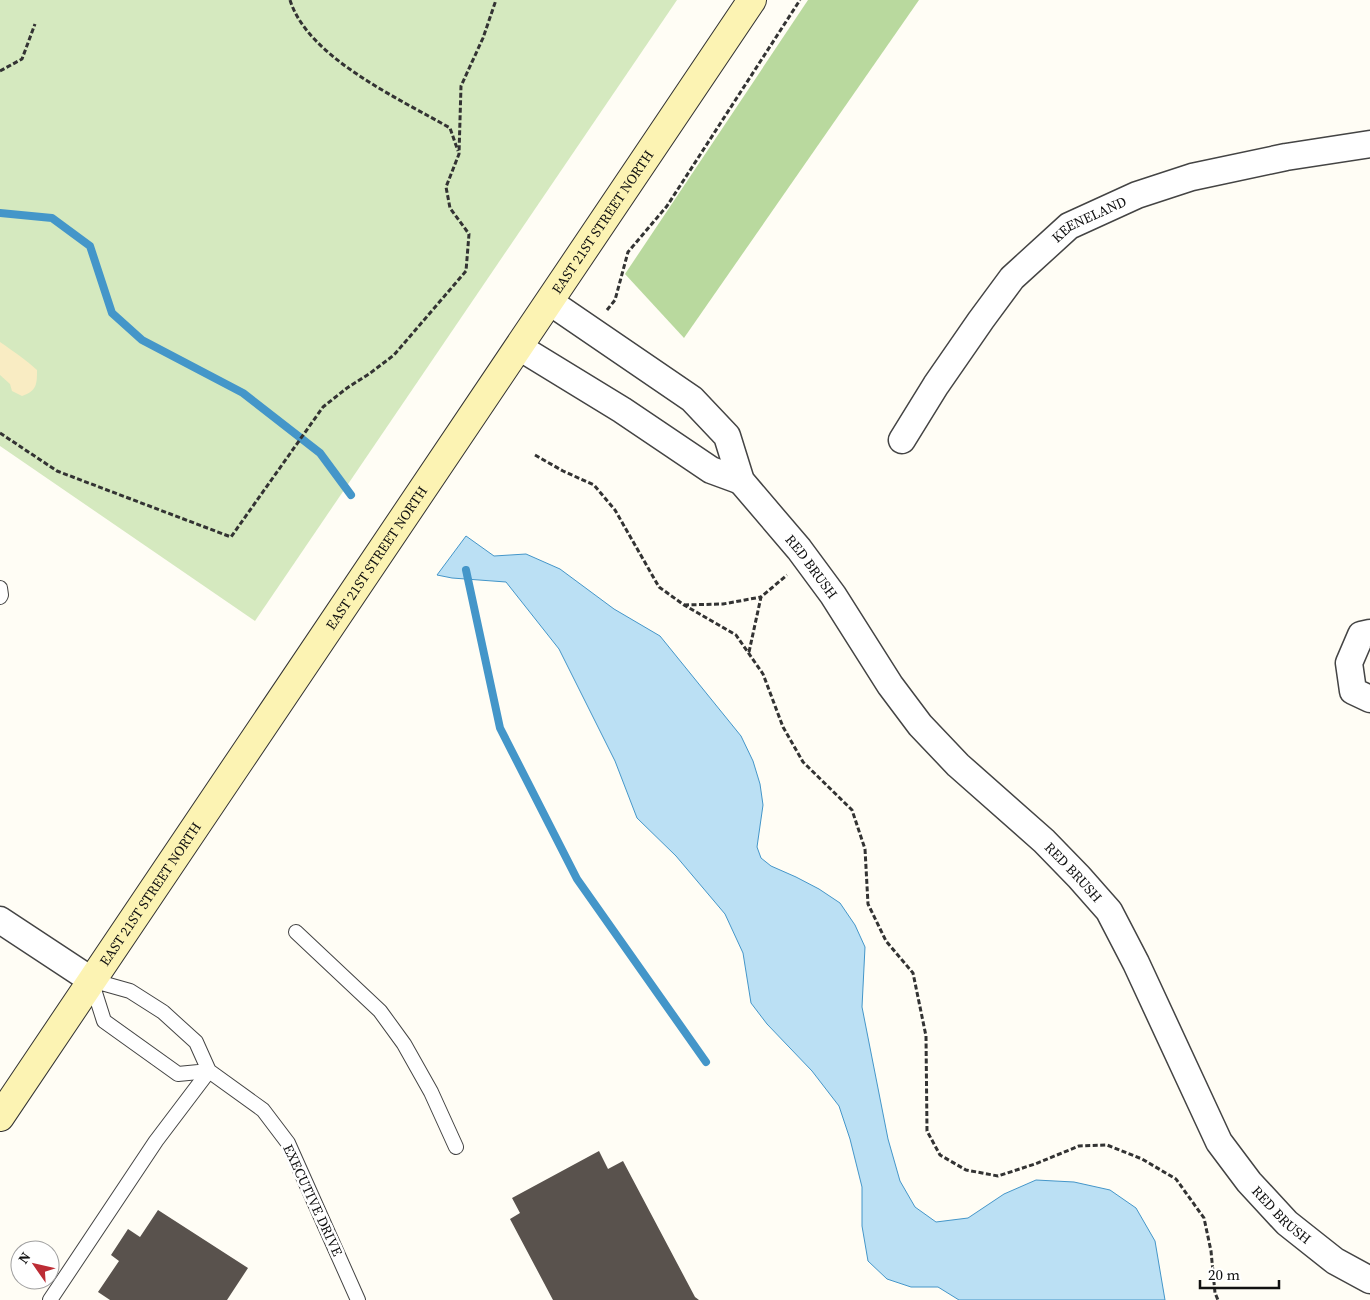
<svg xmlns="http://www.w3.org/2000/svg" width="1370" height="1300" font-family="'Source Serif 4',serif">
	<rect width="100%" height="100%" fill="#fffdf5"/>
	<polygon fill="#d5e9bf" points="0,0 677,0 255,621 0,446"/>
	<polygon fill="#b9d99e" points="808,0 919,0 684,338 625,274"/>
	<path fill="#f9ecc3" d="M0,342C13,351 25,359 37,370C37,384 37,391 22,396L12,391L10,384L0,375Z"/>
	<polygon fill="#bbe0f4" stroke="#4496c9" points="466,536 494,556 526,554 560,569 614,609 660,636 741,736 753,761 760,784 763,805 757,847 761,858 771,866 796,877 819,889 840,903 855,925 865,947 862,1007 888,1139 900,1181 915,1207 936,1222 968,1218 1004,1194 1036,1180 1074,1182 1110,1190 1136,1208 1155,1241 1165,1300 959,1300 938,1287 911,1287 887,1279 868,1261 862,1226 862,1187 850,1139 839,1106 812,1071 767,1024 751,1003 743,953 725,914 676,856 637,818 615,761 559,649 506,582 452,578 437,575"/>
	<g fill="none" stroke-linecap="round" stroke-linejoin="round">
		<g stroke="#4496c9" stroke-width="8">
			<polyline points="0,213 52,218 90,246 112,313 142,340 243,393 320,453 351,495"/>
			<polyline points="466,570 500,728 577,879 706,1062"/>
		</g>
	</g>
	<g fill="#59524d">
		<polygon points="599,1151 608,1169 623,1161 695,1297 699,1300 553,1300 510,1219 520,1213 512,1198"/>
		<polygon points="158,1210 248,1268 227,1300 110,1300 98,1292 119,1261 111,1255 128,1229 140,1237"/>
	</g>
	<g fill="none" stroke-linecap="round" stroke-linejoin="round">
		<g stroke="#444" stroke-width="16">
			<g id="lane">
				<polyline points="0,588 1,595 0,597"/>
				<polyline points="296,932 380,1011 404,1044 431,1092 456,1147"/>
				<polyline points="209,1071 178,1074 104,1021 91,980 130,991 163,1012 196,1042 209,1071 263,1110 288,1143 358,1300"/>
				<polyline points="50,1300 156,1141 209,1071"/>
			</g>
		</g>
		<g stroke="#444" stroke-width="29">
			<g id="street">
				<path id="s1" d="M550,302L692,399L727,436L741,481L799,549L833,595L890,685L920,725L958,765L1044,841L1079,877L1109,911L1136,963L1219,1142L1249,1182L1287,1223L1335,1261L1370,1280"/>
				<polyline points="519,347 622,410 711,470 741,481"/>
				<path id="s2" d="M902,440L936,385L981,320L1012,278L1069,226L1137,195L1192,177L1286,157L1370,144"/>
				<polyline points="1370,633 1361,635 1349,663 1353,691 1370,699"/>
				<polyline points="0,920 91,980"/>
			</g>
		</g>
		<g stroke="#333" stroke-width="30">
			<g id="secondary">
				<path id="s3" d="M0,1117L752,0"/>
			</g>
		</g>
		<g stroke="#333" stroke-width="3" stroke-dasharray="5 2.5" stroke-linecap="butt">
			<path d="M290,0C308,58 400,99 450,128L458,151"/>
			<polyline points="0,71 22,59 35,24"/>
			<polyline points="607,310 615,300 628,252 667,206 800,0"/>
			<polyline points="0,433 57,471 231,537 323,407 347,388 369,374 394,355 466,271 469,234 450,208 446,187 459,154 461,86 483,38 496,0"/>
			<polyline points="535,455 563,471 594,485 615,510 659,587 684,605 736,635 763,674 783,727 803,762 852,810 865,849 868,904 886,941 913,973 926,1036 927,1131 940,1155 966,1170 998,1176 1035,1164 1079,1146 1107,1145 1142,1159 1176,1179 1204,1218 1211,1251 1215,1293 1218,1300"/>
			<polyline points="684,605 723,604 761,597"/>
			<polyline points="749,652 761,597 787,575"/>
		</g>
		<use href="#lane" stroke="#fff" stroke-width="14"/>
		<use href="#street" stroke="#fff" stroke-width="26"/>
		<use href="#secondary" stroke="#fcf3b3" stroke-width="28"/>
	</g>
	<g text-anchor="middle" stroke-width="5" stroke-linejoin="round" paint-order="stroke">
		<g font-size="14" fill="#111" stroke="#fff">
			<text dy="5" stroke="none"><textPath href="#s2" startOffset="294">KEENELAND</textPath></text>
			<text dy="5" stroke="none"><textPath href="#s3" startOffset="1079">EAST 21ST STREET NORTH</textPath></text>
			<text dy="5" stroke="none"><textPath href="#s3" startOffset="674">EAST 21ST STREET NORTH</textPath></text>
			<text dy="5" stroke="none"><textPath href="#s1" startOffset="381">RED BRUSH</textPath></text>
			<text dy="5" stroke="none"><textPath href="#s1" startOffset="786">RED BRUSH</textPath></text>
			<text dy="5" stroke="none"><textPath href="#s3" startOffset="269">EAST 21ST STREET NORTH</textPath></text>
			<text transform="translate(313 1200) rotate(65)" y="5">EXECUTIVE DRIVE</text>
			<text dy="5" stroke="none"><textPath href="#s1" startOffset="1191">RED BRUSH</textPath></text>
		</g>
	</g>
	<g transform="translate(35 1265) rotate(304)"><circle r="24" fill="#ffffff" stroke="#a0a0a0"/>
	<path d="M0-4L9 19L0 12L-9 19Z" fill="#bd2c35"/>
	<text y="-8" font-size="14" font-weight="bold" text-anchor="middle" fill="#111111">N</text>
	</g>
	<path d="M1200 1280v8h79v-8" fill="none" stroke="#111111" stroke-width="2.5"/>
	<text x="1208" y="1280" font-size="15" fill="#111111" stroke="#ffffff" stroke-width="4" paint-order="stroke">20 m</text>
</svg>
